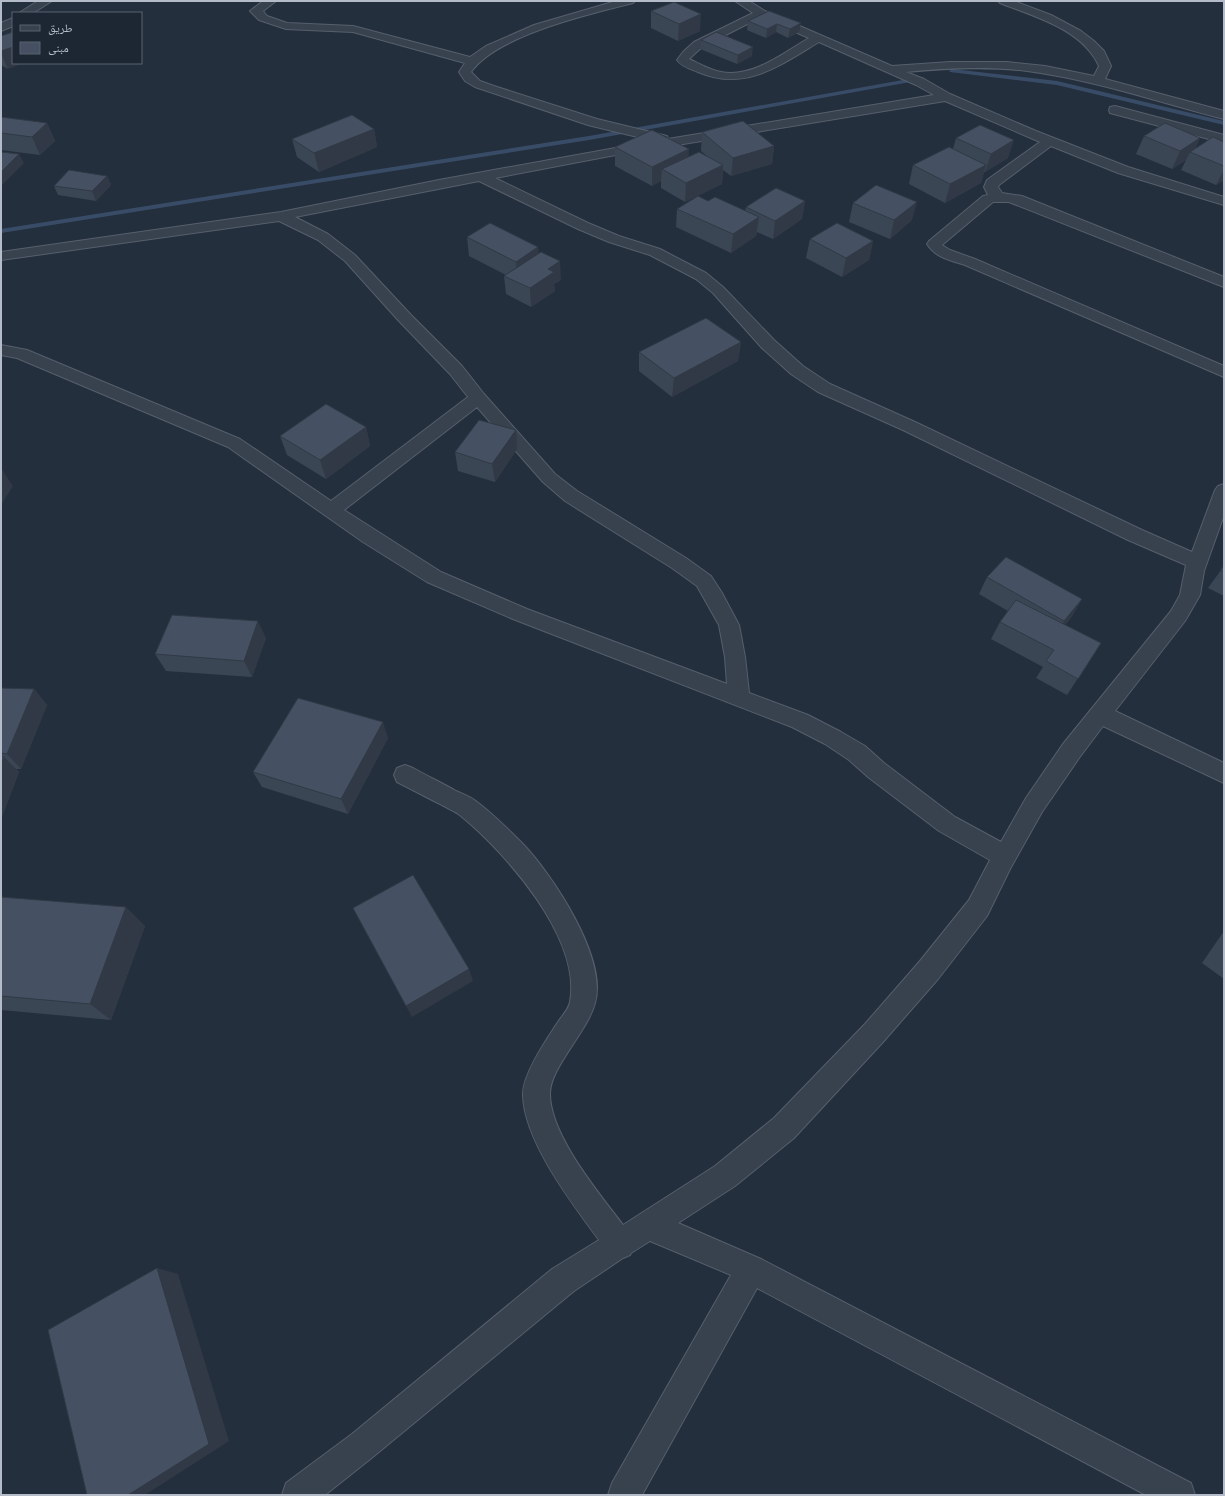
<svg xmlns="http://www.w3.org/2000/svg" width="1225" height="1496" font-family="'Nunito Sans','Noto Naskh Arabic',sans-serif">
	<rect width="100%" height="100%" fill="#242f3e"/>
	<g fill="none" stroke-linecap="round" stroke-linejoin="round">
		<g fill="#394c67" fill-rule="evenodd">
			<polygon points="952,69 1057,81 1224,121 1224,125 1057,85 950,72 949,71"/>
			<polygon points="914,78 917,80 916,81 589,140 1,233 1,229 589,136"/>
		</g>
		<g stroke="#565f6c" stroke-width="2">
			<g id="minor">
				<polygon points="38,1 52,1 33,13 19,13"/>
				<path d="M263,1H276L263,11L267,16L287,23L353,26L470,57L486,46L534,25L616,1H635L633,3C590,14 497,35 471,72L480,81L494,86L597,119L667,136L668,139L934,95L916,85L819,42C779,66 745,92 698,72C691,69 682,67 677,60L683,52L694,42L753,13L735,1H749L765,11L892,66L950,62H1007L1045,66L1094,76L1099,66C1082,29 1035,17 1000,3L998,1H1014L1051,15L1081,31L1094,41L1104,51L1111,66L1105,79L1224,111V119C1158,102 1095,80 1027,71C987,66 946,68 906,72L924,79L950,94L1036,131L1128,167L1224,197V205L1118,173L1051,146L999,185L998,187L1002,193L1022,196L1224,277V287L1009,202H993L942,245L950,250L975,259L1224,366V377L965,265C950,260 936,258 927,244L929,241L983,196L988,195L984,187L987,180L1040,142L945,101L610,156L495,178L588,223L619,236L660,249L706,273L723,287L774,340L803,366L830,384L915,422L1142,530L1192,552L1215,490L1218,486L1224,484V515L1204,571L1200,595L1185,621L1115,711L1224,763V783L1103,726L1079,758L1042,812L1010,869L987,916L938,979L883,1042L794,1138L735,1186L678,1223L761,1259L1191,1483L1195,1495H1146L757,1288L642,1495H608L612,1483L731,1275L650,1241L631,1253L630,1255L623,1258L574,1291L374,1456L325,1495H282L286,1483L352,1434L552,1269L599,1240C572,1203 524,1141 523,1095C522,1075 547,1039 558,1022C562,1016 569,1009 570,1002C582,939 506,853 461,816C455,811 447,808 440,804C426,797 411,789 397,782L394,775L397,768L405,765L413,768C427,776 442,783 456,791C463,794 471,797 477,802C493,814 508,829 522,843C552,874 608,958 595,1003C588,1031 549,1069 550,1094C550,1135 599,1193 623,1225L715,1166L774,1118L865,1024L920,961L969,900L990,860L939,831L868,777L849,760L825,744L792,727L513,619L427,582L363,542L228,447L17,358L1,355V345L27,350L240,439L331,501L468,397L450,374L399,321L345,261L318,240L279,221L1,260V252L281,212L439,180L654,141L588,125L475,87L465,81L459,72L465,63L353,32L286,29L259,20L250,11ZM761,17L809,38C783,53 753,78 721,72C710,70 700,64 689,59L702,47ZM479,181L578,229L609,242L650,255L696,279L713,293L762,348L791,374L818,392L903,430L1128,540L1186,565L1180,595L1171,611L1063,744L1026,798L1001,842L955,817L884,763L865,746L841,732L808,715L749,693L745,657L739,625L722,593L711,576L686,558L577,491L555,474L484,394L462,366L411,315L355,255L328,234L295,217ZM477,407L543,482L565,501L672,568L697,586L719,625L725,657L727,684L527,609L441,572L344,510Z"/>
				<polygon points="13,18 13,26 1,31 1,23"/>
				<polygon points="1115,106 1224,135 1224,143 1110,113 1109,110 1110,107"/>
			</g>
		</g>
		<use href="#minor" fill="#38414e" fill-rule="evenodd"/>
	</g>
	<g fill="#3b4654">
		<polygon points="651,11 700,31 678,41 651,28"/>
		<polygon points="769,11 799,32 788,38 776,32 766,38 747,30 748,21"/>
		<polygon points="1,36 8,69 1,65"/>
		<polygon points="701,40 752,56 737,64 700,49"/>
		<polygon points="1,117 47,123 55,141 40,155 1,150"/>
		<polygon points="374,129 377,147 319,172 297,157 292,139"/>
		<polygon points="702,132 774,146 772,164 731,176 723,170 722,184 685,202 661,188 661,181 652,186 615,166 615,147 689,157 708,157 701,151"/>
		<polygon points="1144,136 1196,148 1224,142 1224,180 1216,185 1181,170 1186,160 1172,169 1136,154"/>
		<polygon points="956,138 1008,158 985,172 984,172 981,183 945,203 909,184 913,165 953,149"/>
		<polygon points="107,176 111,185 96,201 58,195 54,186"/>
		<polygon points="708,201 745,211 746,207 805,201 802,219 773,239 757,232 756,236 731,253 676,227 677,209"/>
		<polygon points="853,203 912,220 890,239 849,222"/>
		<polygon points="467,237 539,253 561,280 554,284 555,291 531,307 506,294 504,276 506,275 469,256"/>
		<polygon points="810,239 873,241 869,260 842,277 806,258"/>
		<polygon points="741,342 738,361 672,397 639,371 639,352"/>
		<polygon points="366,427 370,446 326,479 287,455 280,436"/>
		<polygon points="517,449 495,482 458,471 455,452"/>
		<polygon points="1224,566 1224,596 1208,588"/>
		<polygon points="987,577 1082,599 1072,616 1065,625 1101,643 1067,695 1036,678 1043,667 991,639 1000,622 1008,611 979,594"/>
		<polygon points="266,638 252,677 166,671 155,654"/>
		<polygon points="1,688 34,689 47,705 21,769 16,769 19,772 1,819"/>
		<polygon points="388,738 348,814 262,787 253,772"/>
		<polygon points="1,897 145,926 111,1020 1,1010"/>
		<polygon points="1224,931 1224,979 1202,963"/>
	</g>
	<g fill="#303945">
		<polygon points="701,14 700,31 678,41 679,24"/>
		<polygon points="801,23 799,32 788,38 790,29"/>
		<polygon points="777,24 776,32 766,38 767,29"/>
		<polygon points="13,47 13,63 24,63 8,69 1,53 1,51"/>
		<polygon points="753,47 752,56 737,64 738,55"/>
		<polygon points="47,123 55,141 40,155 32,137"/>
		<polygon points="374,129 377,147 319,172 314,153"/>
		<polygon points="1200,138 1194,153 1190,152 1186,160 1172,169 1180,151"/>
		<polygon points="1014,140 1008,158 985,172 991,154"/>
		<polygon points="774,146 772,164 731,176 733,158"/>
		<polygon points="689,149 688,168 662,169 661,181 652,186 652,167"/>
		<polygon points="19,154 24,163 1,186 1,172"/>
		<polygon points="723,165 722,184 685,202 686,183"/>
		<polygon points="986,165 981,183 945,203 950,184"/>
		<polygon points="1224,170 1224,180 1216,185"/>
		<polygon points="107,176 111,185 96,201 92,191"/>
		<polygon points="805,201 802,219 773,239 775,221"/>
		<polygon points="917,202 912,220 890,239 894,220"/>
		<polygon points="759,217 756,236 731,253 733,234"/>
		<polygon points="873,241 869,260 842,277 846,258"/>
		<polygon points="538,247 540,266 517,280 516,262"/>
		<polygon points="560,261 561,280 554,284 555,291 531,307 530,288 548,269"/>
		<polygon points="741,342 738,361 672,397 674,378"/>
		<polygon points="366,427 370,446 326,479 320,460"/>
		<polygon points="516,430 517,449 495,482 492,464"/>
		<polygon points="1,468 13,486 1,505"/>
		<polygon points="1082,599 1072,616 1054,638 1064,621"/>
		<polygon points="258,621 266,638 252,677 244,661"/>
		<polygon points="34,689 47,705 21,769 7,754"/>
		<polygon points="383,722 388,738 348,814 341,799"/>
		<polygon points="4,757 19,772 1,819 1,764"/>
		<polygon points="126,907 145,926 111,1020 90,1004"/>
		<polygon points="469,969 473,981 412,1017 406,1006"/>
		<polygon points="157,1268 178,1274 229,1441 145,1495 128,1495"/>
	</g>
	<g fill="#455162" stroke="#303945">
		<polygon points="674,2 701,14 679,24 651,11"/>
		<polygon points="769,11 801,23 790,29 777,24 767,29 748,21"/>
		<polygon points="13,32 13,47 1,51 1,36"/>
		<polygon points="716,32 753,47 738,55 701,40"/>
		<polygon points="352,115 374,129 314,153 292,139"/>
		<polygon points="1,117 47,123 32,137 1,133"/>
		<polygon points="743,121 774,146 733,158 702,132"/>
		<polygon points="1165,123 1200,138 1180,151 1144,136"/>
		<polygon points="980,125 1014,140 991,154 956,138"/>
		<polygon points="652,130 689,149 652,167 615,147"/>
		<polygon points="1213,137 1224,142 1224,166 1190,152"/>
		<polygon points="949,147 986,165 950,184 913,165"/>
		<polygon points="1,152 19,154 1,172"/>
		<polygon points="699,152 723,165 686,183 662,169"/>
		<polygon points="69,170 107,176 92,191 54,186"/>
		<polygon points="876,185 917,202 894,220 853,203"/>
		<polygon points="776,188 805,201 775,221 746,207"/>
		<polygon points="698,196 708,201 715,197 759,217 733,234 677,209"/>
		<polygon points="490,223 538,247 516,262 467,237"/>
		<polygon points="837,223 873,241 846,258 810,239"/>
		<polygon points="541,252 560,261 548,269 554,272 530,288 504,276"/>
		<polygon points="706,318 741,342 674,378 639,352"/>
		<polygon points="326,404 366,427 320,460 280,436"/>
		<polygon points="479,420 516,430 492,464 455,452"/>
		<polygon points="1006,557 1082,599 1064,621 987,577"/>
		<polygon points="1224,566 1224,572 1221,570"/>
		<polygon points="1016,600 1101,643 1078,679 1046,661 1054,650 1000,622"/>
		<polygon points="172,615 258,621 244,661 155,654"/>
		<polygon points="1,688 34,689 7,754 1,753"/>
		<polygon points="298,698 383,722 341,799 253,772"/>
		<polygon points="1,757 4,757 1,764"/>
		<polygon points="413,875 469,969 406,1006 353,908"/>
		<polygon points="1,897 126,907 90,1004 1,996"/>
		<polygon points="157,1268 209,1444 128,1495 87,1495 48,1330"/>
	</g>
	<rect width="1225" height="1496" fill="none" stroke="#b4bcc9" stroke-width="4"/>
	<rect x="12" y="12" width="130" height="52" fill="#1d2633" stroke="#59626f"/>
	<rect x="20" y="25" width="20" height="6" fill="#38414e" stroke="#59626f"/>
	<text x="48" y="32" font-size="12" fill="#b4bcc9">طريق</text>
	<rect x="20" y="42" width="20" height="12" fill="#455162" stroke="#59626f"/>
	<text x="48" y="52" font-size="12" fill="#b4bcc9">مبنى</text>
</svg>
